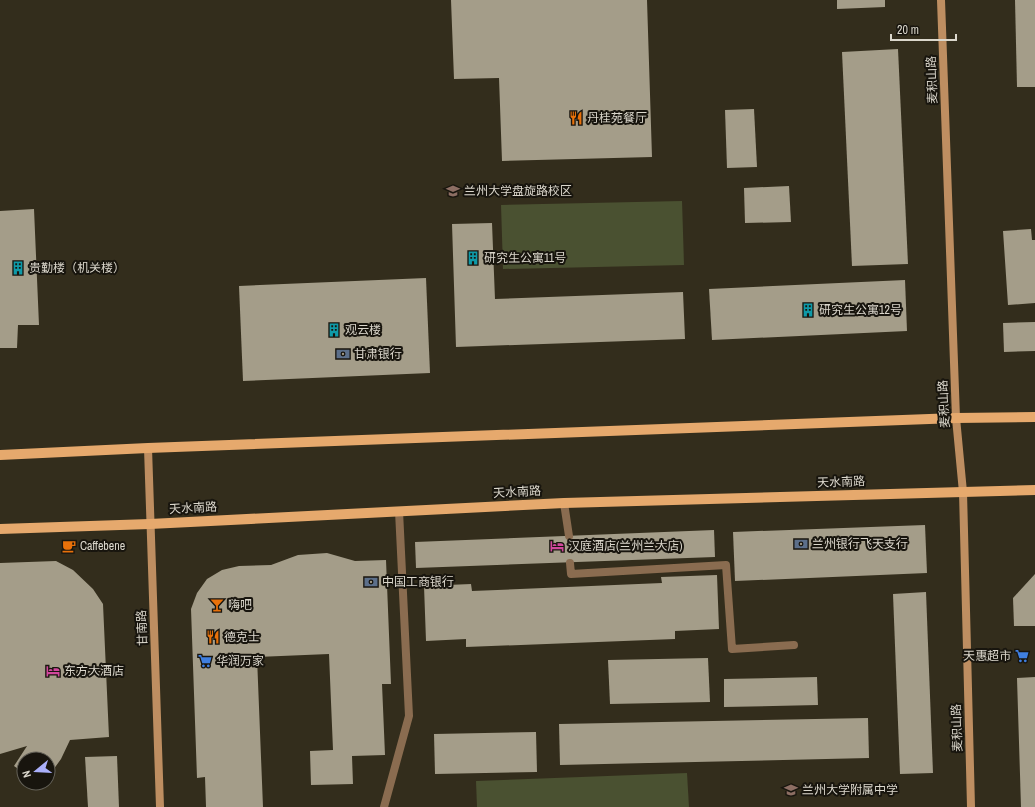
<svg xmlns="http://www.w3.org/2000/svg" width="1035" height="807" font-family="'Archivo Narrow','Noto Sans SC',sans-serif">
	<rect width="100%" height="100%" fill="#332d1c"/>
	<g fill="#4a5131">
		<polygon points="682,201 684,265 503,269 501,205"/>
		<polygon points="687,773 689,807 477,807 476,781"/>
	</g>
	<g fill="#a49d89">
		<polygon points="451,0 647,0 652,157 502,161 499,78 454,79"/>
		<polygon points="837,0 885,0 885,7 837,9"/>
		<polygon points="1015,0 1035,0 1035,87 1017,87"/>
		<polygon points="898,49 908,264 852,266 842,52"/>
		<polygon points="754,109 757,167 727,168 725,110"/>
		<polygon points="789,186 791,222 745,223 744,188"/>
		<polygon points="34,209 39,325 18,325 17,348 0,348 0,211"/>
		<polygon points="492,223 495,299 683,292 685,339 456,347 452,224"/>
		<polygon points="1031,229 1032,240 1035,240 1035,303 1008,305 1003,231"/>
		<polygon points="426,278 430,373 243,381 239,286"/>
		<polygon points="905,280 907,331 712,340 709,289"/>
		<polygon points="1035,322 1035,351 1004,352 1003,323"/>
		<polygon points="925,525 927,573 735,581 733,532"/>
		<polygon points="714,530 715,557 416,568 415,542"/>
		<polygon points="327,553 355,561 386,560 391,684 382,684 385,755 352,756 353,784 311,785 310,751 333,750 329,654 257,657 263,807 206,807 205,777 197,778 191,609 197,593 207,579 222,570 239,566 271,565 298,555"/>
		<polygon points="56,561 73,570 93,589 103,604 109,737 70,740 61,759 48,777 48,759 24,759 24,773 14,766 27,746 0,754 0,563"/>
		<polygon points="1035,574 1035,626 1014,626 1013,598"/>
		<polygon points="717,575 719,629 675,631 675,639 466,647 466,639 426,641 424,586 471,584 472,591 662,583 661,577"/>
		<polygon points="926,592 933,773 900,774 893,594"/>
		<polygon points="708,658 710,702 610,704 608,660"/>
		<polygon points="817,677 818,705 724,707 724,679"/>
		<polygon points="1035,677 1035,807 1021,807 1017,678"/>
		<polygon points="868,718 869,758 560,765 559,724"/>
		<polygon points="536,732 537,772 435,774 434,734"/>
		<polygon points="117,756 119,807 88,807 85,757"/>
	</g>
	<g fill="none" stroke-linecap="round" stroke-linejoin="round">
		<g stroke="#8a6c50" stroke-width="8">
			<polyline points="564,503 569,536"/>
			<polyline points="570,563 571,574 726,565 732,649 794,645"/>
			<polyline points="384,807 409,716 399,511"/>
		</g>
		<g stroke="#be8e61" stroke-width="8">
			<polyline points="941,0 956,418 963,492 971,807"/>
			<polyline points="148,448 160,807"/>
		</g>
		<g stroke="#e6a96d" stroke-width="10">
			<polyline points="0,455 148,448 956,418 1035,417"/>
			<polyline points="0,529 150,524 564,503 1035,490"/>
		</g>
	</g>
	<defs>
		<g id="restaurant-bare" transform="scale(1.08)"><path d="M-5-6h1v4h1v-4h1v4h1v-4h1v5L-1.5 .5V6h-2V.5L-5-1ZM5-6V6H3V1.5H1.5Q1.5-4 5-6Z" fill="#e8710a" stroke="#18150e" stroke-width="2.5" paint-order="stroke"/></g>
		<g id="university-bare" transform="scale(1.08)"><path d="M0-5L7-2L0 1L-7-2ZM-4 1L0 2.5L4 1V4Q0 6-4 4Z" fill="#8d6e63" stroke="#18150e" stroke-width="2.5" paint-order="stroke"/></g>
		<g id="building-bare" transform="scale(1.08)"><path d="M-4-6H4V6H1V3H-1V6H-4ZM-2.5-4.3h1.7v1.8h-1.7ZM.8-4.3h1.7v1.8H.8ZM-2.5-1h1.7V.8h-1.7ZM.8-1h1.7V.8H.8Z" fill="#0f9aa8" stroke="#18150e" stroke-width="2.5" paint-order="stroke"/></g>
		<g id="bank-bare" transform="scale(1.08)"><path d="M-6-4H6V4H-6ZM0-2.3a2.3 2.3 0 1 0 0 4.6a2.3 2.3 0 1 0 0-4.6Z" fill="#5c6f8a" stroke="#18150e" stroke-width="2.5" paint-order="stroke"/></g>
		<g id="cafe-bare" transform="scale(1.08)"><path d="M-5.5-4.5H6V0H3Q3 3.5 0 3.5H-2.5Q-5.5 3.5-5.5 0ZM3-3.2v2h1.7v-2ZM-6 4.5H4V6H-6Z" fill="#e8710a" stroke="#18150e" stroke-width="2.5" paint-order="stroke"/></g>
		<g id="hotel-bare" transform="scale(1.08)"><path d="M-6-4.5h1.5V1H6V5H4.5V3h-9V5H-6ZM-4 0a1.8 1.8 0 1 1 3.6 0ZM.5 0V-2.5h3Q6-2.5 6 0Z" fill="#d1479c" stroke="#18150e" stroke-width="2.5" paint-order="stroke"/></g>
		<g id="bar-bare" transform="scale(1.08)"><path d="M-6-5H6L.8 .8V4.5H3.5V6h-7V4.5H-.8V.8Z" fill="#e8710a" stroke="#18150e" stroke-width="2.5" paint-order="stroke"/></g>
		<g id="supermarket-bare" transform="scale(1.08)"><path d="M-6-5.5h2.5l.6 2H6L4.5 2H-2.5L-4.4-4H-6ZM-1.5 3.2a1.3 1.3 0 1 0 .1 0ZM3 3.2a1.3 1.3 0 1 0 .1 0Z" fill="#3f7fe0" stroke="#18150e" stroke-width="2.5" paint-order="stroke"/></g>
		<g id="school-bare" transform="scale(1.08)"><path d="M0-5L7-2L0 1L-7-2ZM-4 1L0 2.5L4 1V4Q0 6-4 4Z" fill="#8d6e63" stroke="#18150e" stroke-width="2.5" paint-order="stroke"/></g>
	</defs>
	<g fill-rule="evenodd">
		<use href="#restaurant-bare" x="576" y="118"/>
		<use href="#university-bare" x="453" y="191"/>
		<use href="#building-bare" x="473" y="258"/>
		<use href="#building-bare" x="18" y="268"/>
		<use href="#building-bare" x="808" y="310"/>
		<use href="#building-bare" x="334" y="330"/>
		<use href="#bank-bare" x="343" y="354"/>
		<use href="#bank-bare" x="801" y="544"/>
		<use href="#cafe-bare" x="69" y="546"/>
		<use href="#hotel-bare" x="557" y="546"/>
		<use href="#bank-bare" x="371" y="582"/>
		<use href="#bar-bare" x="217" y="605"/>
		<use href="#restaurant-bare" x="213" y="637"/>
		<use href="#supermarket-bare" x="1022" y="656"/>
		<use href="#supermarket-bare" x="205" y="661"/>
		<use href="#hotel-bare" x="53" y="671"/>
		<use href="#school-bare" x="791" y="790"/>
	</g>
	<g text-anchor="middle" stroke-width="4" stroke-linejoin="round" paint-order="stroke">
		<g font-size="12" fill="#dbd7cc" stroke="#18150e">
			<text transform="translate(932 80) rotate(-92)" y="4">麦积山路</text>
			<text transform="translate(944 404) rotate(-93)" y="4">麦积山路</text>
			<text transform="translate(841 482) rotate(-2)" y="4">天水南路</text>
			<text transform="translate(517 492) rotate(-3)" y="4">天水南路</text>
			<text transform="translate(193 508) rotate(-3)" y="4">天水南路</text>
			<text transform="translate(142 628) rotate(-92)" y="4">甘南路</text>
			<text transform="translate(957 728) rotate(-92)" y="4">麦积山路</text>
		</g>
		<g font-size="12" fill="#dbd7cc" stroke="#18150e" text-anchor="start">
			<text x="587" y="122">丹桂苑餐厅</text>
			<text x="464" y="195">兰州大学盘旋路校区</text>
			<text x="484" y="262">研究生公寓11号</text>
			<text x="29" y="272">贵勤楼（机关楼）</text>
			<text x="819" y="314">研究生公寓12号</text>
			<text x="345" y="334">观云楼</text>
			<text x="354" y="358">甘肃银行</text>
			<text x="812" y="548">兰州银行飞天支行</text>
			<text x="80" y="550">Caffebene</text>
			<text x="568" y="550">汉庭酒店(兰州兰大店)</text>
			<text x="382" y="586">中国工商银行</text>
			<text x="228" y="609">嗨吧</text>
			<text x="224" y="641">德克士</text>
			<text x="1011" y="660" text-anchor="end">天惠超市</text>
			<text x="216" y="665">华润万家</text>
			<text x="64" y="675">东方大酒店</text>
			<text x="802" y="794">兰州大学附属中学</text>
		</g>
	</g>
	<g transform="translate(36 771) rotate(252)"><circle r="19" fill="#18150e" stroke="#66635a"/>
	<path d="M0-3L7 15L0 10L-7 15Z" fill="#aab0fb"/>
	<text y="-6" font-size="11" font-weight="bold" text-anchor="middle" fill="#dbd7cc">N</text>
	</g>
	<path d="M891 34v6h65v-6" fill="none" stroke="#dbd7cc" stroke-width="2"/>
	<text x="897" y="34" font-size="12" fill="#dbd7cc" stroke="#18150e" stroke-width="3" paint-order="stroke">20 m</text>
</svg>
